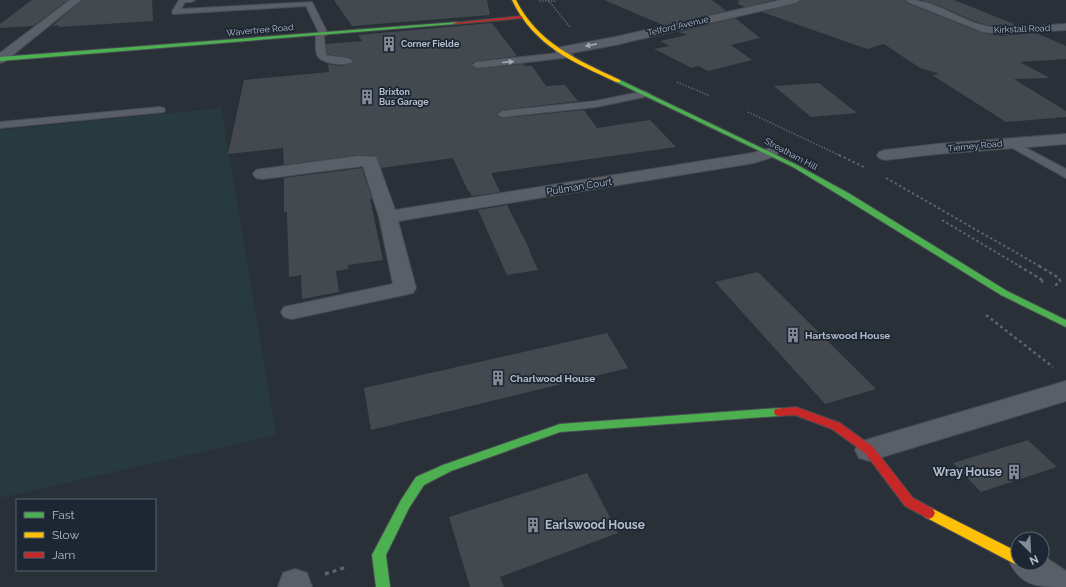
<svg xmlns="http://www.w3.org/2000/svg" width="1066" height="587" font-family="Raleway,sans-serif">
	<rect width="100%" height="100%" fill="#2a3038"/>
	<polygon fill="#273a3e" points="221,108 276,435 0,498 0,130"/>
	<g fill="#444950">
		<polygon points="32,0 68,0 33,26 0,28 0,24"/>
		<polygon points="82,0 152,0 153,21 58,27 59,25 52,26"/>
		<polygon points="334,0 487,0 490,15 352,26"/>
		<polygon points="604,0 712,0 726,11 663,25"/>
		<polygon points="739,0 774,0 745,7 738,4"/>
		<polygon points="801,0 906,0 907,3 982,33 1002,36 1036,33 1066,46 1066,59 1020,62 1050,78 1014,79 1066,111 1066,117 1006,122 932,75 940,74 920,68 884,44 867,49 762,12 795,4"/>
		<polygon points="921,0 954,0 1019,26 986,25 967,18 938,5"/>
		<polygon points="735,18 760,38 731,45 752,60 708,71 698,66 692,68 654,49 670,46 660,41 687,35 679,32"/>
		<polygon points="492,23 517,56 477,61 471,64 471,66 477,69 523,64 525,66 532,66 546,86 565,85 578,101 502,110 496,113 496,115 502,118 584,110 597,128 650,120 676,147 491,173 500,192 472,196 469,191 468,191 453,158 381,168 376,156 358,155 284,165 283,148 228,154 244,80 329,72 328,64 340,66 350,64 354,62 351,58 327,54 326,44 362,41 358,35"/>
		<polygon points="819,83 857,113 811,117 774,86"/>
		<polygon points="362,168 372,199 370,199 383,260 348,265 348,269 336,271 339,292 302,299 301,275 289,277 287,212 284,212 284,178"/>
		<polygon points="507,205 530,250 529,250 538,270 507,275 478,210"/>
		<polygon points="758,272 876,389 825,404 715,282"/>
		<polygon points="607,333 628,368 371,430 364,388"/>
		<polygon points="1028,440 1057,467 981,492 953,463"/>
		<polygon points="587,473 618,533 500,577 504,587 470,587 449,517"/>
	</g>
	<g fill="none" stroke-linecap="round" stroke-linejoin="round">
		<g stroke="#484c53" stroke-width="2">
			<g id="lane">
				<path d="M179,0H195L191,2H185L181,9L312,2L328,34L324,36L326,55C334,58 346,55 353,61C347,67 321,64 317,55C315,49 316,41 316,35L319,33L306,6L173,14L172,12Z"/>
				<polygon points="568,52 573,55 571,57 477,68 472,65 477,62"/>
				<polygon points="645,91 650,94 649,96 596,107 502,117 497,114 502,111 596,101"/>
				<polygon points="160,107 164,108 165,110 164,112 0,128 0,122"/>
				<polygon points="1011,140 1066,169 1066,178 1007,145 1005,143 1007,141"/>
			</g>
		</g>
		<g stroke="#484c53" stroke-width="2">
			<g id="street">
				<polygon points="70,0 81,0 4,62 0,63 0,53"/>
				<polygon points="781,0 800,0 795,3 615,45 561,55 557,54 555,51 557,48 561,47 615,37"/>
				<path d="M907,0C937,0 958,20 986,26C1008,31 1042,25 1066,24V30L1002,34L983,32L908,2Z"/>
				<polygon points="1066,134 1066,144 937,154 885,160 879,158 877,155 879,152 885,150 937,144"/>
				<polygon points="770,148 776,150 778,153 776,156 754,163 398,221 416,288 413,293 292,319 284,317 281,312 284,307 393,284 379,217 363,166 262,179 256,178 253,174 256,170 262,169 358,156 376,157 395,210 752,153"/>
				<polygon points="1066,381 1066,401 869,461 859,458 855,450 859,442 869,439"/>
				<path d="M1018,551V563H1042V555L1066,571V587C1040,587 1022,587 1010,563L1014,552Z"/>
				<polygon points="295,569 307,573 312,587 278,587 283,573"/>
			</g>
		</g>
		<g stroke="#484c53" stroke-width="2">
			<g id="fast">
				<polygon points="457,22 455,24 0,61 0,57"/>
				<polygon points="616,80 620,80 797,165 850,194 1007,291 1066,320 1066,327 1001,295 844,198 793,167 616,82"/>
				<polygon points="779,408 783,409 784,412 783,415 779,416 560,432 451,471 424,485 409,508 386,555 390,587 376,587 372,555 401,500 416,477 443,465 560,424"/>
			</g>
		</g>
		<g stroke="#484c53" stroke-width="2">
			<g id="slow">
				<path d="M512,0H516C538,44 578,60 620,80V82H616C573,62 534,46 512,0Z"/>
				<polygon points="929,507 1018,552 1018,563 1023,563 1018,565 1013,563 925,517 923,513 925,509"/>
			</g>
		</g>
		<g stroke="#484c53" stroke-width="2">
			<g id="jam">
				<polygon points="521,16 523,18 455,24 453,23"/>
				<polygon points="796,407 840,423 873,447 913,498 933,509 935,513 933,517 929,519 905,506 865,453 832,429 795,415 779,416 775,415 774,412 775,409"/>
			</g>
		</g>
		<g stroke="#5d636a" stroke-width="1.5" stroke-dasharray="1.5 1.5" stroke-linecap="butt">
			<polyline points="548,0 570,27"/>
			<polyline points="539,1 556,1"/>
			<polyline points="677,82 710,96"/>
			<polyline points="748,112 841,156"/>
		</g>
		<g stroke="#5d636a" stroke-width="2" stroke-dasharray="2.5 2.5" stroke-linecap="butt">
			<polyline points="839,155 864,167"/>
			<polyline points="886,178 1041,267"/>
			<polyline points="942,220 1021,267"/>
		</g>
		<g stroke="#5d636a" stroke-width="2.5" stroke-dasharray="3 3" stroke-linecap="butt">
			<polyline points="1019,266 1044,281 1041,282"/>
			<polyline points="1039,266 1059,278 1060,281 1053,288"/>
			<polyline points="986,315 1053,367"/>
		</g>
		<polyline stroke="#5d636a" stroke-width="3.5" stroke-dasharray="4 4" stroke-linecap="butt" points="325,574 347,567"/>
		<use href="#lane" fill="#5a5e66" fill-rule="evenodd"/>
		<use href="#street" fill="#5a5e66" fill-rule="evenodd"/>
		<use href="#fast" fill="#4caf50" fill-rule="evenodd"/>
		<use href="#slow" fill="#ffc107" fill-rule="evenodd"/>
		<use href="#jam" fill="#c62828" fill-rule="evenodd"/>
	</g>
	<defs><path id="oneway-solid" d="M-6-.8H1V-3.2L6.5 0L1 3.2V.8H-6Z"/></defs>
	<g fill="#a2a9b5">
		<use href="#oneway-solid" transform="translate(591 45) rotate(169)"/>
		<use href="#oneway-solid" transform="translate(508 62) rotate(-5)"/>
	</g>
	<defs>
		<g id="building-bare" transform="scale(1.2)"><path d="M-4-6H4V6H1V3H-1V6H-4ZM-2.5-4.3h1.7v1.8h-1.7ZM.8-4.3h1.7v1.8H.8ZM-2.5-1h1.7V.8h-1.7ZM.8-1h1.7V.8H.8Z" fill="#848b96" stroke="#1d2633" stroke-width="2.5" paint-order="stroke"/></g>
	</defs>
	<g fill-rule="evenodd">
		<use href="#building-bare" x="389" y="44"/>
		<use href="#building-bare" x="367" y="97"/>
		<use href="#building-bare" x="793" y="335"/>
		<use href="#building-bare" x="498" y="378"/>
		<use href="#building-bare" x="1014" y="472"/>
		<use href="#building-bare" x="533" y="525"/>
	</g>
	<g text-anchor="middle" stroke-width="3.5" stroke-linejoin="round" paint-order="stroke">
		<g font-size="9" fill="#b4bcc9" stroke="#1d2633">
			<text transform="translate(678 26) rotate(-13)" y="3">Telford Avenue</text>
			<text transform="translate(1022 29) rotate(-2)" y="3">Kirkstall Road</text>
			<text transform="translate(260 30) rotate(-5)" y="3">Wavertree Road</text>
			<text transform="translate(975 146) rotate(-5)" y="3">Tierney Road</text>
			<text transform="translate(791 154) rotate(28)" y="3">Streatham Hill</text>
		</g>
		<g font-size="9" font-weight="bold" fill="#b4bcc9" stroke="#1d2633" text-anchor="start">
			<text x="401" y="47">Corner Fielde</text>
			<text x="379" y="95">Brixton<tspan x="379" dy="10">Bus Garage</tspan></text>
		</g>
		<g font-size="10" fill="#b4bcc9" stroke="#1d2633">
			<text transform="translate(579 186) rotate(-9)" y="4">Pullman Court</text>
		</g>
		<g font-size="10" font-weight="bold" fill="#b4bcc9" stroke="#1d2633" text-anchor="start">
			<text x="805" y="339">Hartswood House</text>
			<text x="510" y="382">Charlwood House</text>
		</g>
		<g font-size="12" font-weight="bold" fill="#b4bcc9" stroke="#1d2633" text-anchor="end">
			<text x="1002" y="476">Wray House</text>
			<text x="545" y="529" text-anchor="start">Earlswood House</text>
		</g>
	</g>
	<rect x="16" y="499" width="140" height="72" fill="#1d2633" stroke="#59626f"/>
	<rect x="24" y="512" width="20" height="6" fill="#4caf50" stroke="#59626f"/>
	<text x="52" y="519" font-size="12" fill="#b4bcc9">Fast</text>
	<rect x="24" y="532" width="20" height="6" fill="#ffc107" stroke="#59626f"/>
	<text x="52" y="539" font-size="12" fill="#b4bcc9">Slow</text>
	<rect x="24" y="552" width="20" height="6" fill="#c62828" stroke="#59626f"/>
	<text x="52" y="559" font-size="12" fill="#b4bcc9">Jam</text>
	<g transform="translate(1030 551) rotate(156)"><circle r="19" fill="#1d2633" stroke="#59626f"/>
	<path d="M0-3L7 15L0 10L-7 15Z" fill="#848b96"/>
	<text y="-6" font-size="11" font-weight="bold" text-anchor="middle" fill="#b4bcc9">N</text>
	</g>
</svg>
